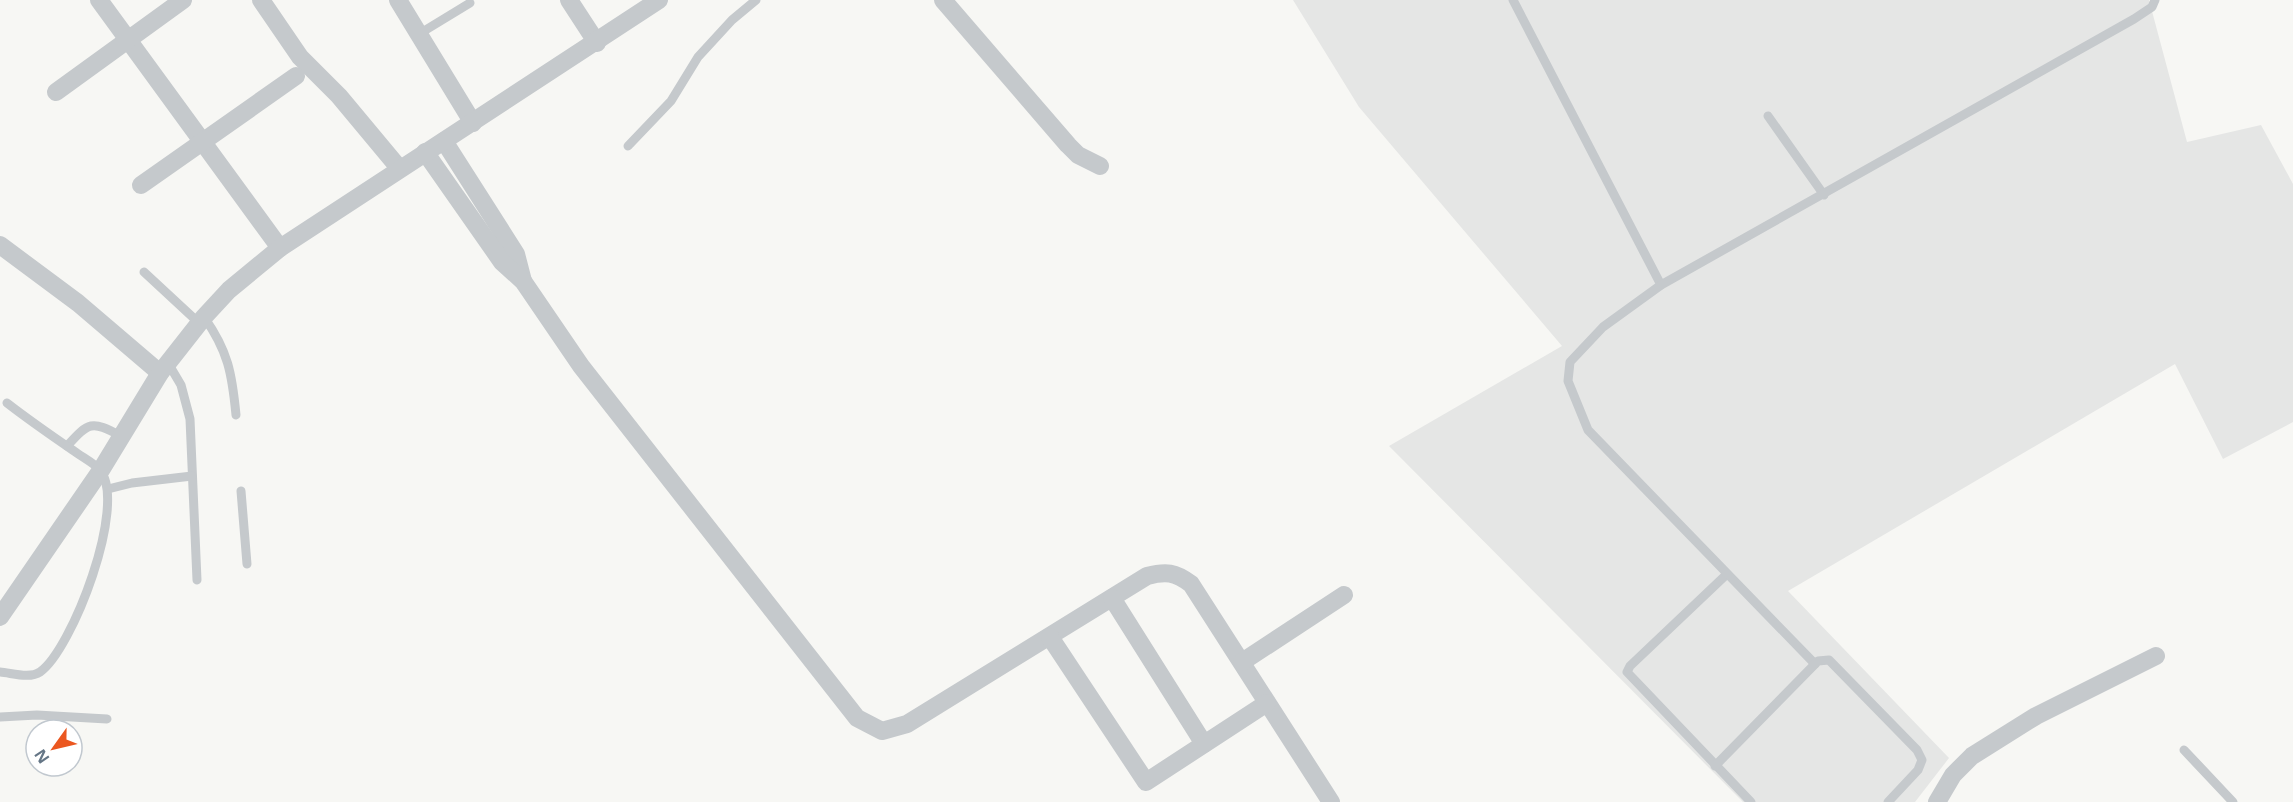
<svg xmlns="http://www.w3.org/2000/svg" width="2293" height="802" font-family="'Noto Sans',sans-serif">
	<rect width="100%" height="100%" fill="#f7f7f4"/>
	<polygon fill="#e5e6e5" points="1293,0 2149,0 2187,142 2261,125 2293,184 2293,422 2223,459 2175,364 1788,591 1949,758 1915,802 1743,802 1389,446 1562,346 1359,107"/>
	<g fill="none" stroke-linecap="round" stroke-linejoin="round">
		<g stroke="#c5c9cc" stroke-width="9">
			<polyline points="1513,0 1661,285"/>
			<polyline points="419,34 470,3"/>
			<polyline points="1768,116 1824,195"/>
			<polyline points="628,146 671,101 698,57 732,20 756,0"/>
			<polyline points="144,272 199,323"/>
			<path d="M204,317C228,351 232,373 236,415"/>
			<polyline points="168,363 181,385 190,419 197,580"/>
			<path d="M67,446C89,422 91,420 121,436"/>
			<polyline points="108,489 132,483 192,476"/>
			<polyline points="241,491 247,564"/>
			<polyline points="1727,574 1630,666 1627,672 1751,802"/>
			<polyline points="1815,664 1588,430 1568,381 1570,362 1603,327 1661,285 2134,19 2152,7 2155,0"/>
			<path d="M0,672C12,673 30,679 40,672C72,650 128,504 100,470C94,463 82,457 74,451C52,436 29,420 7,403"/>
			<polyline points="0,717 37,715 107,719"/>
			<polyline points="2184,750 2233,802"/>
			<polyline points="1715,766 1818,661 1829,660 1917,750 1922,760 1918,770 1888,802"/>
		</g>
		<g stroke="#c5c9cc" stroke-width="18">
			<polyline points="99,0 280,248"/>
			<polyline points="261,0 300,57 339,96 399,168"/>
			<polyline points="398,0 473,123"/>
			<polyline points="569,0 597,43"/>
			<polyline points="943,0 1068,145 1078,155 1100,166"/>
			<polyline points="56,92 183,0"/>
			<polyline points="444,141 516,254 523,281"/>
			<path d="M425,152L502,262L523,281L581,366L857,718L882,731L907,724L1147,576C1166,571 1175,572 1191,584L1331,802"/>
			<polyline points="141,185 296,76"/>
			<polyline points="0,245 78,303 160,373"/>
			<polyline points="1112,598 1204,744"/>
			<polyline points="0,617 101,470 160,373 204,317 229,290 280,248 659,0"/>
			<polyline points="1050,637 1146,782 1267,703"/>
			<polyline points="1242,662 1344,595"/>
			<polyline points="1937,802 1953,775 1972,756 2036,716 2156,656"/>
		</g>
	</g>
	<g transform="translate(54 748) rotate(236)"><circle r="28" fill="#ffffff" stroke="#c1c8cf" stroke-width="1.5"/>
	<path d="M0-4.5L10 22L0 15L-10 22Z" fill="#eb5720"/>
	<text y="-9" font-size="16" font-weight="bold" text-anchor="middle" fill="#657686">N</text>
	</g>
</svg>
